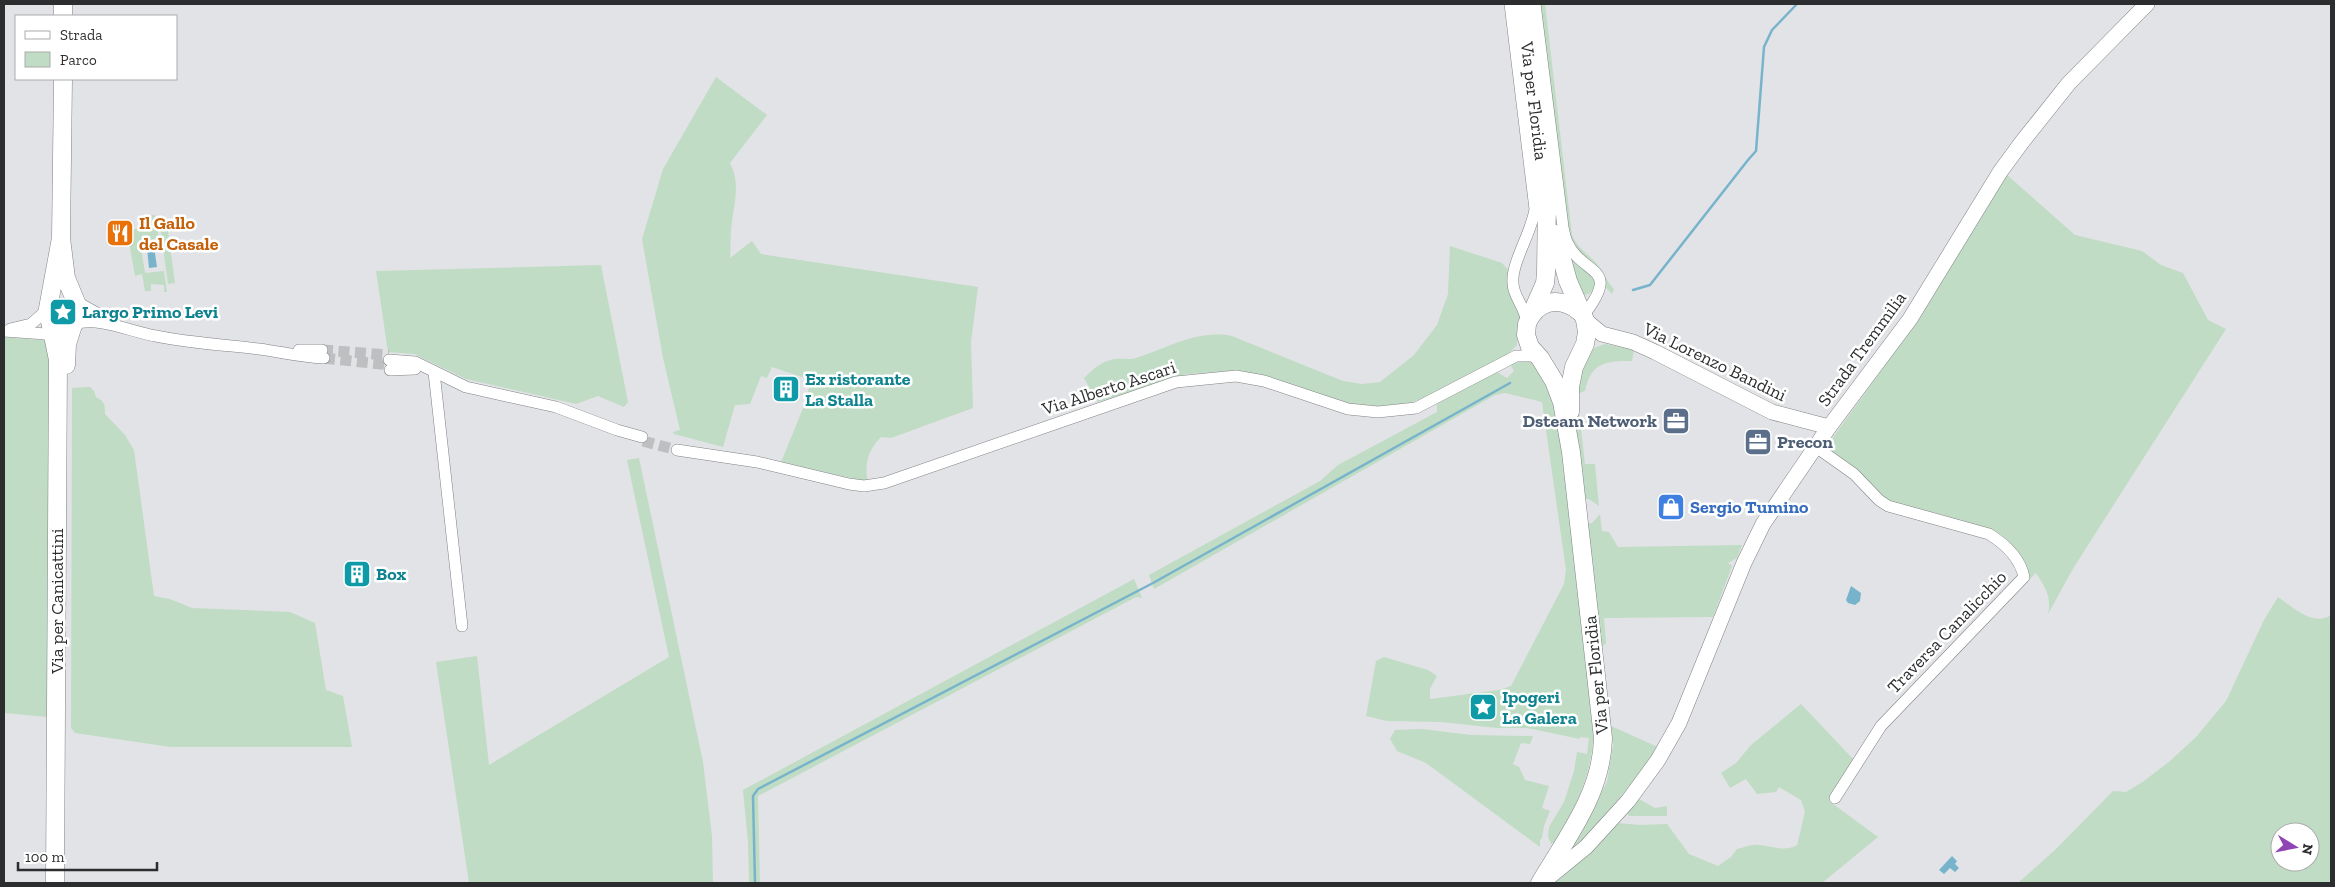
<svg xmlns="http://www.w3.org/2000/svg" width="2335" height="887" font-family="'Zilla Slab',serif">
	<rect width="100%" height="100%" fill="#e2e3e6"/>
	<g fill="#c0dcc4" fill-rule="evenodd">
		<path d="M1539,4H1545L1572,235C1578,250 1592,256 1601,269C1606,276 1607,282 1614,289L1612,294L1603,284L1569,236Z"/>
		<path d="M716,77L767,115L730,163C740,183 735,200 732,221C730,233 731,246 730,258L752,241L761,254L978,287L971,342L973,408L891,438L881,437C868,450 864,464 868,482L781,462L804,406L811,380L772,367L767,378L761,376L750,404L735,405L723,447L674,434L673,432L680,430L663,358L642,239L663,169Z"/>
		<path d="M2006,174L2075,235L2142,251L2161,265L2183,273L2208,320L2226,329L2074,567L2048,614C2052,597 2045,587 2036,573L2029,580L2026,565L2014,547L2003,536L1994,530L1936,513L1890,503L1829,449L1831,440L1894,353Z"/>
		<polygon points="155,215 159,225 157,226 159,239 140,242 145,273 164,271 167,292 164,292 164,285 151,284 151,291 145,291 142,274 135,276 127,230 145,228 144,216"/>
		<polygon points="167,224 175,283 168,284 160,225"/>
		<path d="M1450,246L1502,263L1510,272L1508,291L1520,316L1517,345L1505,357L1424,398L1403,405L1378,407L1348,404L1265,376L1234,371L1187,374L1098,402L1084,378C1093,369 1103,360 1116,359C1123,358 1129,360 1136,358C1168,348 1197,329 1232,336L1343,381L1362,384L1380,382L1414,355L1437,325L1448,294Z"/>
		<path d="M1569,253L1589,270L1596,282C1593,290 1590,297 1580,294Z"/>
		<polygon points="601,265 628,402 624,407 598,396 576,404 466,379 414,354 388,352 376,271"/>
		<circle cx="63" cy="311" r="8"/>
		<polygon points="4,337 50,341 48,717 4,713"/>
		<path d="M1605,344L1634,350L1632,361C1606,361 1591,362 1585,391L1577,394L1585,464H1595L1599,506L1589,499H1584L1573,396L1583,361L1594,348Z"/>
		<path d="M1529,360L1533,362L1556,393L1594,732C1591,775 1578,804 1556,841L1551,844L1548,837L1549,827L1564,802L1574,771L1577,752L1587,754L1589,738L1580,737V739L1527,728H1497L1441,722L1387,721L1366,716L1376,661L1384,657L1428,670L1437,676L1430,689V699L1499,690L1511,686L1564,584L1566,570L1542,402L1505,393L1495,395L1154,589L1149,575L1320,481L1338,465L1437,412V404L1497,372L1507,378L1514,371L1510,364Z"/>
		<path d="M90,387L94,391L96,397C105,402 105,404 105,414L125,435L134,450L154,596L170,599L192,608L290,612L315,623L326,690L343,696L352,747H171L75,733L71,728L72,388Z"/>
		<polygon points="639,458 703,762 712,836 713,883 469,883 436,662 477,656 489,765 669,657 627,460"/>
		<polygon points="1600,514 1602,531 1609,532 1618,547 1742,545 1737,558 1728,563 1732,566 1713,617 1604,618 1606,643 1602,647 1587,524 1592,523"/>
		<polygon points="1134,579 1142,598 1136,597 758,796 760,883 749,883 748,842 743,790"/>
		<path d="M2278,597C2293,607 2313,627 2331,615V883H2018L2055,850L2113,791L2126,792L2144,781L2170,761L2196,737L2226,701L2264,620ZM2280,832H2310V862H2280Z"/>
		<path d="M1801,704L1855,761L1838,788H1834L1829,801L1878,837L1822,883H1554L1617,823L1641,825L1667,824L1689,854L1718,866L1731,857L1737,849C1743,848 1751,844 1757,845C1771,845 1783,853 1797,845L1805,812L1801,800L1779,787L1776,792L1757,794L1746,779L1730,788L1721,773L1736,763L1751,745Z"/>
		<path d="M1611,726L1658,747C1633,785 1603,817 1573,851H1570L1607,782L1613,746Z"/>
		<polygon points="1422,729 1471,735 1533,736 1530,744 1521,743 1513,764 1519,767 1525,780 1549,786 1542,808 1550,811 1544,826 1542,838 1540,840 1540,847 1426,763 1397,751 1390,739 1395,730"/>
		<polygon points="1639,799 1655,808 1667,806 1667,816 1629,816 1626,811 1633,801"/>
	</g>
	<g fill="#77b4cb">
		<polygon points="149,245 154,247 157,267 149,268 147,248"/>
		<polygon points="1851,586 1861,593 1860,601 1855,605 1848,603 1846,600"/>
		<polygon points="1952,856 1957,861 1955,864 1959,868 1955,872 1950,868 1944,874 1939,870"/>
	</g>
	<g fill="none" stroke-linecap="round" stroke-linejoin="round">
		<g stroke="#77b4cb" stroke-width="2.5">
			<polyline points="1633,290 1650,285 1748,160 1756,151 1764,47 1772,30 1797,4"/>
			<polyline points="755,883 753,796 758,789 1153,583 1510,383"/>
		</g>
		<g stroke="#bebfc1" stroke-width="11" stroke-dasharray="11 5.5" stroke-linecap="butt">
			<polyline points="322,350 389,355"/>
			<polyline points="324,358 390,365"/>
			<polyline points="643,441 677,450"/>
		</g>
		<g stroke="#818285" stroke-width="12">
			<g id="street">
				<path d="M1510,4L1535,209C1532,232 1511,263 1513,283C1513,297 1525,306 1527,323"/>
				<path d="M1535,4L1563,227C1564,232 1565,238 1567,242C1583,277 1623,265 1583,316"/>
				<polyline points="77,302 113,322"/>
				<path d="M74,324C100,316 130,332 156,336C190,343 225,345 259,349C281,352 301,357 324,358"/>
				<polyline points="10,329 31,324 47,310"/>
				<polyline points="4,331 46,334 54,339"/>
				<polyline points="299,350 322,350"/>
				<polyline points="389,360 415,362 466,387 556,407 617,430 642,437"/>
				<polyline points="390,370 415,369"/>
				<polyline points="434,372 462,626"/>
				<path d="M1816,447L1854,474L1879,500L1888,506L1989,534C2005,544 2020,558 2024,577L1881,726L1835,798"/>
				<polyline points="677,450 757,462 849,484 864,486 884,483 1176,382 1236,376 1264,381 1348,409 1378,412 1416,408 1516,356 1537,356"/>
			</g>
		</g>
		<g stroke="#818285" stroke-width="16">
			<g id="secondary">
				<polyline points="1585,320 1602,334 1633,342 1655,352 1772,412 1829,427"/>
				<polyline points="1543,882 1586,847 1628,801 1658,760 1679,723 1744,563 1763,524 1829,427 1910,319 2000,172 2022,142 2069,83 2147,4"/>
			</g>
		</g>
		<g stroke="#818285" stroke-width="19">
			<g id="primary">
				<polyline points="63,4 63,16"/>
				<polyline points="1522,4 1549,209"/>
				<polyline points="1555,234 1568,281 1585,320 1587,332 1585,344 1574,367 1570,387 1570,412"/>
				<polyline points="61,238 66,278 80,312 74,324 62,328 52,324 47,314 61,238 63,79"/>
				<path d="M1531,316C1544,297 1565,299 1580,312"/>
				<polyline points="50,321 58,360 55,883"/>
				<polyline points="66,365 67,344 73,325"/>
				<path d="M1540,883C1567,837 1602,793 1603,738L1571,452L1562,402L1554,381L1540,358L1530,347L1526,335L1527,324L1545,283L1546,273L1547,199"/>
			</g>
		</g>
		<use href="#street" stroke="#fff" stroke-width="11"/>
		<use href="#secondary" stroke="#fff" stroke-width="15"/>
		<use href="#primary" stroke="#fff" stroke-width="18"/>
	</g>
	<defs>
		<g id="restaurant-square" transform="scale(1.4375)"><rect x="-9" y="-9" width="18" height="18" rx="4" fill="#e8710a" stroke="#fff"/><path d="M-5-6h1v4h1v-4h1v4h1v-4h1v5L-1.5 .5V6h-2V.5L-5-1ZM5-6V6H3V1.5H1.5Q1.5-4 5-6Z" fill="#fff"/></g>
		<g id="sight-square" transform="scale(1.4375)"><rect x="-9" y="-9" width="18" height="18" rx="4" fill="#0f9aa8" stroke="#fff"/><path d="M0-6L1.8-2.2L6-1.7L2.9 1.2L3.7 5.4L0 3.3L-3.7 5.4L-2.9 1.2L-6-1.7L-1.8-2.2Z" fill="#fff"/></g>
		<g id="building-square" transform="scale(1.4375)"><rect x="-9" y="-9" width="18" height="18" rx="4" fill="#0f9aa8" stroke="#fff"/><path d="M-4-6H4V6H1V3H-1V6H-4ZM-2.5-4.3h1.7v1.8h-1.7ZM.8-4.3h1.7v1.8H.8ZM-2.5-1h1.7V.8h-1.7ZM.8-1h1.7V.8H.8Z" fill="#fff"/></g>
		<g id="office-square" transform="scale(1.4375)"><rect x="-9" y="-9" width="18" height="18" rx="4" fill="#5c6f8a" stroke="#fff"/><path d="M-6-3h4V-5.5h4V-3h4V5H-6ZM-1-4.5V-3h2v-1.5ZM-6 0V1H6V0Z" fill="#fff"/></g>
		<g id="shop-square" transform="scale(1.4375)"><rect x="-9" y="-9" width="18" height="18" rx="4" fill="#3f7fe0" stroke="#fff"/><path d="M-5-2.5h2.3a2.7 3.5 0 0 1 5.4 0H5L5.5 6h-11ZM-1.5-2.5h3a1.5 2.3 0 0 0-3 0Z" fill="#fff"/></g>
	</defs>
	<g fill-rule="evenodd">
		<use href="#restaurant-square" x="120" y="233"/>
		<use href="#sight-square" x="63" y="312"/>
		<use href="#building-square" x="786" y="389"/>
		<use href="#office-square" x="1676" y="421"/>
		<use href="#office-square" x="1758" y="442"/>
		<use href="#shop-square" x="1671" y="507"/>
		<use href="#building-square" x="357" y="574"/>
		<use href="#sight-square" x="1483" y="707"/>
	</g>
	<g text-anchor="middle" stroke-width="5" stroke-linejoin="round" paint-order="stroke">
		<g font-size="18" fill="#2c2d2e" stroke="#fff">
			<text transform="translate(1534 101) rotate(83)" y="6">Via per Floridia</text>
			<text transform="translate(1862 349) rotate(-54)" y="6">Strada Tremmilia</text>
			<text transform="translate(1715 362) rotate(26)" y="6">Via Lorenzo Bandini</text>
			<text transform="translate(1109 388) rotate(-18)" y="6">Via Alberto Ascari</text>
			<text transform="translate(57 601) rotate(-90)" y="6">Via per Canicattini</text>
			<text transform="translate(1947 632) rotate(-46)" y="6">Traversa Canalicchio</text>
			<text transform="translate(1596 675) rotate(-96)" y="6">Via per Floridia</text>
		</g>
		<g font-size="18" font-weight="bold" fill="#c56008" stroke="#fff" text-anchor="start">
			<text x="139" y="229">Il Gallo<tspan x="139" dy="21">del Casale</tspan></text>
		</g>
		<g font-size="18" font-weight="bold" fill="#0d838f" stroke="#fff" text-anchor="start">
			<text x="82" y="318">Largo Primo Levi</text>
			<text x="805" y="385">Ex ristorante<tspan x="805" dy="21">La Stalla</tspan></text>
			<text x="376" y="580">Box</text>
			<text x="1502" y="703">Ipogeri<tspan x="1502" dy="21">La Galera</tspan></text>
		</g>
		<g font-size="18" font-weight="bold" fill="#4e5e75" stroke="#fff" text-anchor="end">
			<text x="1657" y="427">Dsteam Network</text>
			<text x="1777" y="448" text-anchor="start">Precon</text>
		</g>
		<g font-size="18" font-weight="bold" fill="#366cbe" stroke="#fff" text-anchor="start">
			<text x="1690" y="513">Sergio Tumino</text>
		</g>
	</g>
	<rect width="2335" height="887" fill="none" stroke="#2c2d2e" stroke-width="10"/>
	<rect x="15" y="15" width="162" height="65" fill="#ffffff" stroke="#ababab"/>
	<rect x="25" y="31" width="25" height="8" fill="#ffffff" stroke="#ababab"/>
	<text x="60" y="40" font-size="15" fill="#2c2d2e">Strada</text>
	<rect x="25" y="52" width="25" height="15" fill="#c0dcc4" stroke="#ababab"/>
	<text x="60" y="65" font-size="15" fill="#2c2d2e">Parco</text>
	<g transform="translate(2295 847) rotate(100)"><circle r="24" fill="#ffffff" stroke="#ababab"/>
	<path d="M0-4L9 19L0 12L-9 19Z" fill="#9044b5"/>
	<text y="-8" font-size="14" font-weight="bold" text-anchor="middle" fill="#2c2d2e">N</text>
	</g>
	<path d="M18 862v8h139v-8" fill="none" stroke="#2c2d2e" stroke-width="2.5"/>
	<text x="25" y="862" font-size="15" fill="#2c2d2e" stroke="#ffffff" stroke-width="4" paint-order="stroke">100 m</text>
</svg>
